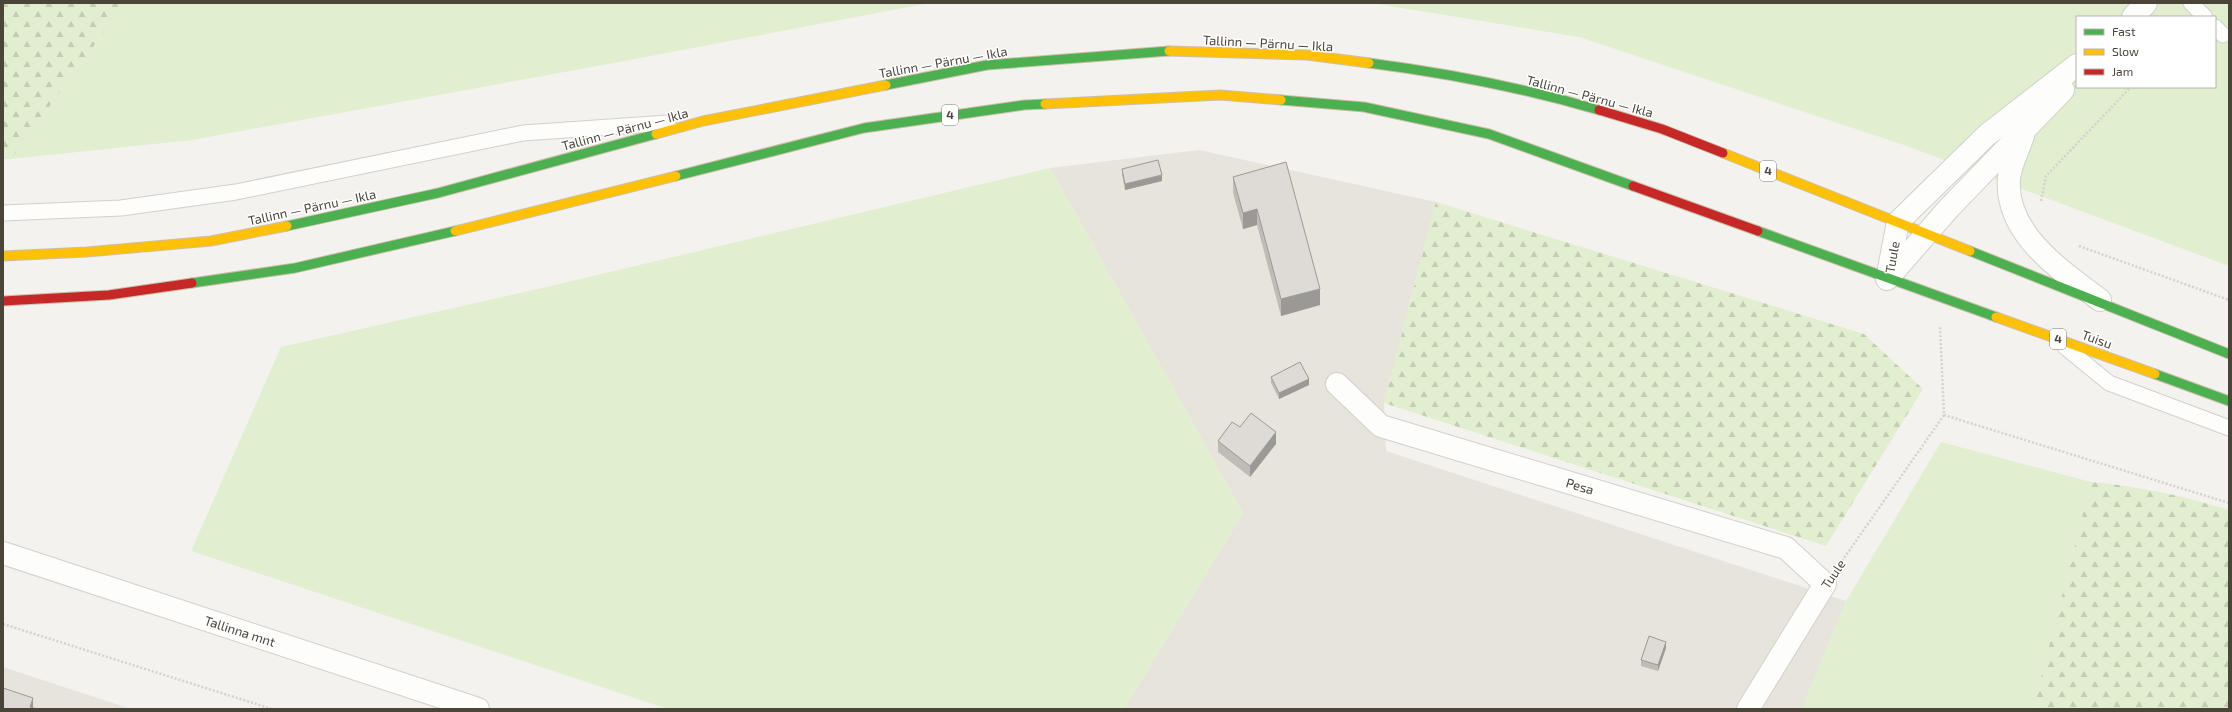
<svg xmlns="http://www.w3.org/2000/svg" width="2232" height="712" font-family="'Exo 2',sans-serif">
	<defs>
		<pattern id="forest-firs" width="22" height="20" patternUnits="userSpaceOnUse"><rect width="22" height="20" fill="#e1eecf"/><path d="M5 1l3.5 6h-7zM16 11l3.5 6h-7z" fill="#c3cdb2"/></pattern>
	</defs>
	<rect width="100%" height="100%" fill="#f4f2ee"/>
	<g fill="#e7e4dc">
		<polygon points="1199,150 1436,202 1384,403 1386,451 1846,601 1802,709 1124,709 1243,513 1050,168"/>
		<polygon points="3,667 131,709 3,709"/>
	</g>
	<g fill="#e1eecf" fill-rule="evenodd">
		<polygon points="125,3 930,3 603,65 192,140 11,159"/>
		<path d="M1371,3H2229V266L1904,145L1579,37ZM2077,17H2215V87H2077Z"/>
		<polygon points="1050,168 1243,513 1124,709 668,709 191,551 281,347 538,289"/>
		<polygon points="1941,442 2091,482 2033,709 1802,709 1846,601"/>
	</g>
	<g fill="url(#forest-firs)">
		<polygon points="3,3 125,3 11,159 3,159"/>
		<polygon points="1436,202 1864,334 1923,389 1826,546 1384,403"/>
		<path d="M2091,482C2138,486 2184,496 2229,510V709H2033Z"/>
	</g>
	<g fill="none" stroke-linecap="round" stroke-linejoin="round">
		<g stroke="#d2d0cb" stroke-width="17">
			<g id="lane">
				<polyline points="2191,3 2205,17"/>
				<polyline points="2215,27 2223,35"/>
				<polyline points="3,213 121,208 236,192 523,133 668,123"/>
				<polyline points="2065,347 2109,383 2229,428"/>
			</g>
		</g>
		<g stroke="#d2d0cb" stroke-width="24">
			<g id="street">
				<polyline points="2133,17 2146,3"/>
				<path d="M2023,136C2019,148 2011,164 2009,177C2004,234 2061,270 2100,300"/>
				<polyline points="1888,278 1949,208 2063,90"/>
				<polyline points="1887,279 1898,222 1987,135 2077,65"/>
				<polyline points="1337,384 1381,426 1786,548 1825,584 1748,709"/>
				<polyline points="3,553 478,709"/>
			</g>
		</g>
		<g stroke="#ccbfa9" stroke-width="11">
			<g id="fast">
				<path d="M1369,63C1447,73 1524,88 1599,110"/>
				<polyline points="886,85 987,65 1169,51"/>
				<polyline points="1281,100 1364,107 1489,134 1633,186"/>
				<polyline points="676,176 864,128 1024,105 1045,104"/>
				<polyline points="287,226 438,193 656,134"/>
				<polyline points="1758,231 1996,317"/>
				<polyline points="1970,251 2229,354"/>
				<polyline points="192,283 295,268 455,231"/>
				<polyline points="2155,374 2229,401"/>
			</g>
		</g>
		<g stroke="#ccbfa9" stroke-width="11">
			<g id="slow">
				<polyline points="1169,51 1307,55 1369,63"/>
				<polyline points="1045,104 1220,95 1281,100"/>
				<polyline points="656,134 703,121 886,85"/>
				<polyline points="1723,153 1970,251"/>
				<polyline points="455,231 676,176"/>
				<polyline points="3,256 87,252 211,241 287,226"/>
				<polyline points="1996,317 2155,374"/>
			</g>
		</g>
		<g stroke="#ccbfa9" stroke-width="11">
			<g id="jam">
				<polyline points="1599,110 1662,129 1723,153"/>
				<polyline points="1633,186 1758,231"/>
				<polyline points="3,301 109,295 192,283"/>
			</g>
		</g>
		<g stroke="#d3d2cc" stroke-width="2.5" stroke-dasharray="2 2" stroke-linecap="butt">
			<polyline points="2041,201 2046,176 2131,87"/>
			<polyline points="2079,246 2229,300"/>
			<polyline points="1944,415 2229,503"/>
			<polyline points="1842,561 1944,415 1940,326"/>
			<polyline points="3,624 272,709"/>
		</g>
		<use href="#lane" stroke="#fdfdfc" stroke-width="15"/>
		<use href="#street" stroke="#fdfdfc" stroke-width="22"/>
		<use href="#fast" stroke="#4caf50" stroke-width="9"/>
		<use href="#slow" stroke="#ffc107" stroke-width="9"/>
		<use href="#jam" stroke="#c62828" stroke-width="9"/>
	</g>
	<g fill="#bfbcb8">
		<polygon points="1286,162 1320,305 1281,316 1257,225 1243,229 1233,193 1233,177"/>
		<polygon points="1122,169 1162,181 1125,190 1122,175"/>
		<polygon points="1271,377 1309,385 1279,399 1271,383"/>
		<polygon points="1240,427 1276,444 1250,477 1218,452 1218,441"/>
		<polygon points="1666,648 1658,671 1641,666 1641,660"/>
	</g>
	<g fill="#9b9996">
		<polygon points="1162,175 1162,181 1125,190 1125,184"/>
		<polygon points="1257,209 1257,225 1243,229 1243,213"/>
		<polygon points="1320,289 1320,305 1281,316 1281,299"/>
		<polygon points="1309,379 1309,385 1279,399 1279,393"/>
		<polygon points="1276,432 1276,444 1250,477 1250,466"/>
		<polygon points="1666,642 1666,648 1658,671 1658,665"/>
		<polygon points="33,698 33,709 30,707"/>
	</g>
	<g fill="#dedbd6" stroke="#9b9996">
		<polygon points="1158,160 1162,175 1125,184 1122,169"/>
		<polygon points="1286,162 1320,289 1281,299 1257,209 1243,213 1233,177"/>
		<polygon points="1300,362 1309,379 1279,393 1271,377"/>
		<polygon points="1251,413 1276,432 1250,466 1218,441 1232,422 1240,427"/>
		<polygon points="1649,636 1666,642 1658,665 1641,660"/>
		<polygon points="3,688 33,698 30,707 37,709 3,709"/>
	</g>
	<g text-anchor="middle" stroke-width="3" stroke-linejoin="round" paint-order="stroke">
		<g fill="#fff" stroke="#817c74" stroke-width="1">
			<rect x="942" y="105" width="16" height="20" rx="3"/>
			<rect x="1760" y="161" width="16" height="20" rx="3"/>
			<rect x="2050" y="329" width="16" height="20" rx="3"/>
		</g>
		<g font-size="12" font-weight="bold" fill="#4b4439">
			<text x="950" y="119">4</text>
			<text x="1768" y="175">4</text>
			<text x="2058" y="343">4</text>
		</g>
		<g font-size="13" fill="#4b4439" stroke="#fff">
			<text transform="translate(1268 43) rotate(3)" y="5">Tallinn — Pärnu — Ikla</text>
			<text transform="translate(943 62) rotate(-10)" y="5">Tallinn — Pärnu — Ikla</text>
			<text transform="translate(1590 96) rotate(15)" y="5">Tallinn — Pärnu — Ikla</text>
			<text transform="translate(625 129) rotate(-15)" y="5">Tallinn — Pärnu — Ikla</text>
			<text transform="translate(312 207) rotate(-12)" y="5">Tallinn — Pärnu — Ikla</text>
			<text transform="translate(1892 257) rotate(-80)" y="5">Tuule</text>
			<text transform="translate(2097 339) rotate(20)" y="5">Tuisu</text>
			<text transform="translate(1580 486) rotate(17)" y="5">Pesa</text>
			<text transform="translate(1833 574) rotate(-56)" y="5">Tuule</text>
			<text transform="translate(240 631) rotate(18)" y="5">Tallinna mnt</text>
		</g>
	</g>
	<rect width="2232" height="712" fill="none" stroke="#4b4439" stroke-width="8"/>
	<rect x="2076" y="16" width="140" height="72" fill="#ffffff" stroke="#b7b4b0"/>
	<rect x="2084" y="29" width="20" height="6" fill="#4caf50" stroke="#b7b4b0"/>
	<text x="2112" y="36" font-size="12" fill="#4b4439">Fast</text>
	<rect x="2084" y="49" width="20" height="6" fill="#ffc107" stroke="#b7b4b0"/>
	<text x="2112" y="56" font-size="12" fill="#4b4439">Slow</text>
	<rect x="2084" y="69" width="20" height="6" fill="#c62828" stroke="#b7b4b0"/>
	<text x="2112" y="76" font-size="12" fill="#4b4439">Jam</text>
</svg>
